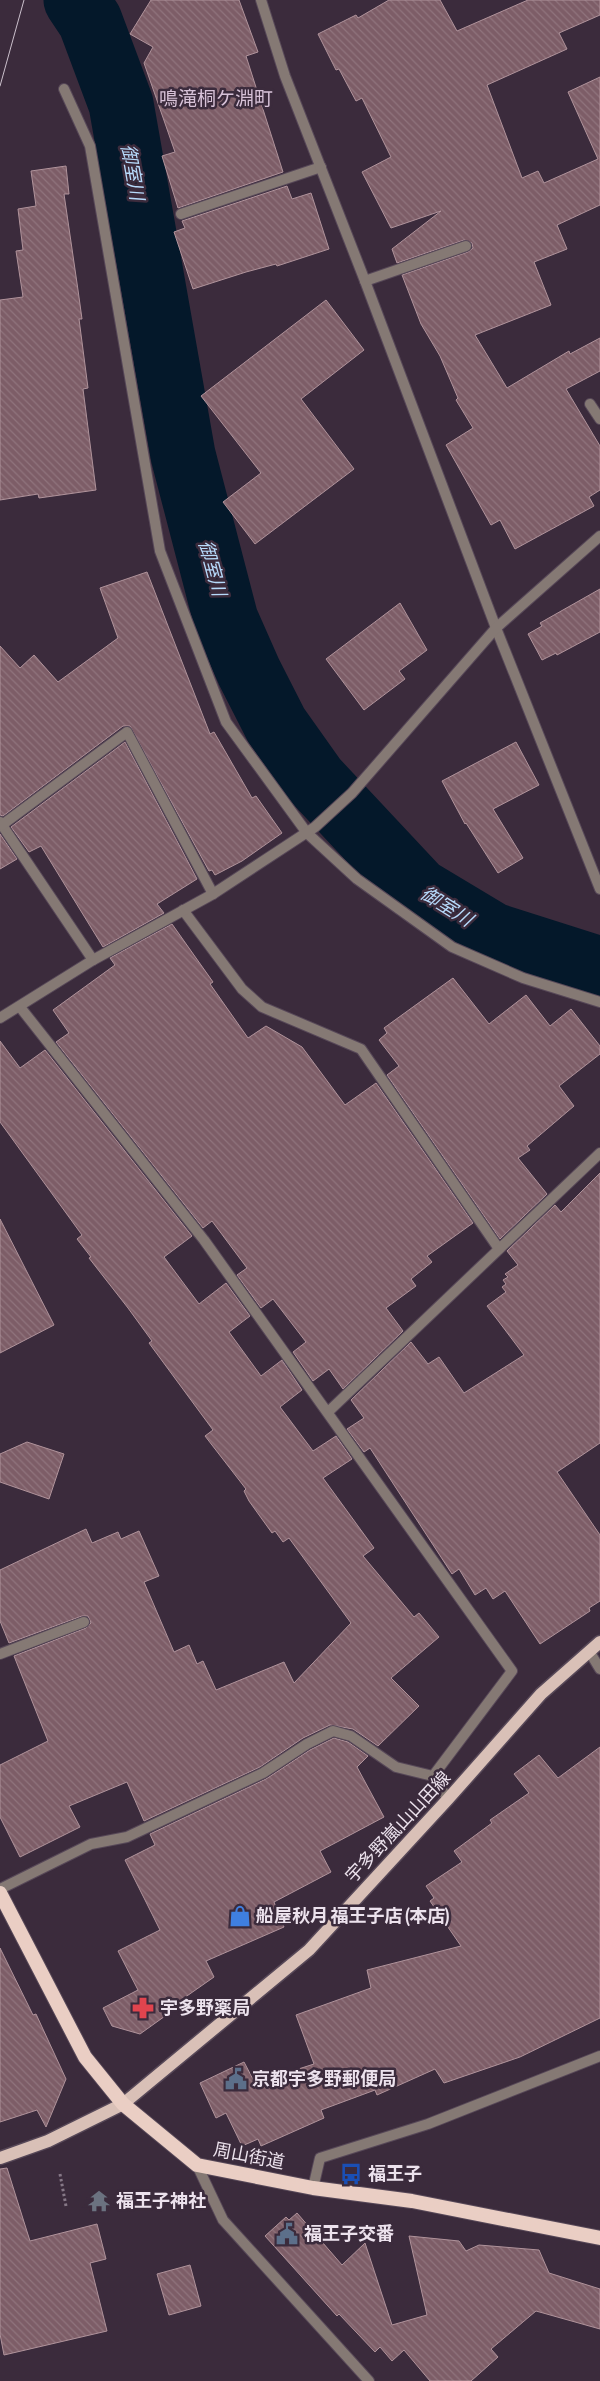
<svg xmlns="http://www.w3.org/2000/svg" width="600" height="2381" font-family="'Asap Condensed','Noto Sans JP',sans-serif">
	<defs>
		<pattern id="building-back-hatch" width="6" height="6" patternUnits="userSpaceOnUse" patternTransform="scale(1.25)"><rect width="6" height="6" fill="#7d5d67"/><path d="M-1 5l2 2M0 0l6 6M5-1l2 2" fill="none" stroke="#90747d"/></pattern>
	</defs>
	<rect width="100%" height="100%" fill="#3b2b3c"/>
	<g fill="none" stroke-linecap="round" stroke-linejoin="round">
		<polyline stroke="#04182a" stroke-width="65" points="76,0 90,21 121,104 183,455 226,620 249,672 276,725 315,780 418,890 493,935 600,969"/>
	</g>
	<g fill="url(#building-back-hatch)" stroke="#b0939b">
		<polygon points="151,0 239,0 258,52 246,56 283,172 178,208 162,156 175,152 144,63 153,47 130,34"/>
		<polygon points="389,0 440,0 457,31 528,0 600,0 600,15 559,33 567,49 487,85 522,178 538,171 544,183 598,159 568,92 600,77 600,205 557,225 567,249 534,262 551,305 475,335 507,388 569,351 570,354 600,338 600,371 566,389 600,446 600,490 589,497 594,506 515,549 500,520 491,525 446,445 473,428 456,400 458,398 440,356 421,324 402,275 468,252 473,248 472,243 464,240 397,263 392,249 441,211 391,228 362,172 391,157 362,98 356,101 339,69 336,70 318,34 356,15 358,18"/>
		<polygon points="66,166 69,194 64,194 78,290 82,319 79,319 88,388 83,389 96,490 39,498 38,494 0,500 0,300 23,297 16,251 23,250 18,209 36,206 31,171"/>
		<polygon points="287,186 292,199 311,193 329,249 277,266 276,264 246,272 193,289 174,232 185,228 182,221"/>
		<polygon points="326,300 364,350 301,399 354,469 255,544 223,502 261,473 201,396"/>
		<polygon points="147,572 210,734 214,732 252,798 256,796 282,833 242,861 215,875 212,870 209,871 130,726 123,726 3,816 0,815 0,646 20,668 34,655 58,682 118,638 100,588"/>
		<polygon points="600,589 600,632 557,655 556,653 542,660 528,634 542,626 540,623"/>
		<polygon points="400,603 427,650 399,671 405,679 364,710 326,659"/>
		<polygon points="125,742 197,879 157,904 164,913 103,947 41,846 29,852 11,827"/>
		<polygon points="516,742 539,785 493,809 523,858 498,873 466,823 465,824 442,781"/>
		<polygon points="0,834 17,859 0,869"/>
		<polygon points="172,924 213,982 210,984 248,1038 266,1026 302,1047 345,1105 376,1083 473,1223 427,1256 432,1262 411,1279 416,1286 386,1308 403,1331 343,1389 329,1369 313,1381 293,1352 306,1342 273,1299 261,1308 237,1275 247,1268 212,1221 203,1228 56,1042 69,1033 53,1010 115,965 110,958"/>
		<polygon points="453,978 489,1024 526,995 550,1026 571,1009 600,1046 600,1054 559,1086 574,1106 527,1146 530,1150 518,1158 547,1194 500,1239 387,1075 399,1066 379,1040 387,1033 384,1028"/>
		<polygon points="0,1041 20,1068 45,1050 192,1236 164,1257 199,1304 226,1283 250,1316 229,1332 261,1376 282,1360 302,1390 280,1407 313,1451 336,1436 352,1459 323,1478 374,1548 363,1556 414,1617 419,1613 439,1637 391,1678 419,1706 378,1746 353,1729 330,1725 303,1738 260,1767 144,1821 127,1782 69,1806 80,1827 20,1857 0,1817 0,1765 48,1741 14,1656 86,1628 91,1623 88,1616 82,1616 9,1643 0,1621 0,1570 86,1529 92,1543 118,1532 121,1539 139,1531 159,1576 144,1582 174,1652 189,1645 197,1664 203,1661 216,1690 284,1662 294,1683 351,1623 289,1538 283,1542 275,1531 272,1533 249,1501 244,1491 246,1489 205,1436 213,1430 149,1343 152,1341 128,1308 89,1258 91,1257 77,1239 82,1235 0,1122"/>
		<polygon points="600,1173 600,1443 557,1472 600,1535 600,1601 589,1608 590,1611 540,1644 505,1591 493,1599 486,1588 475,1595 459,1569 452,1574 370,1448 364,1452 347,1429 364,1418 351,1400 411,1342 428,1364 439,1357 464,1393 524,1355 487,1306 506,1292 502,1287 506,1284 503,1280 508,1277 505,1274 518,1265 507,1251 555,1205 561,1212"/>
		<polygon points="0,1219 54,1325 0,1353"/>
		<polygon points="27,1442 64,1454 49,1499 0,1482 0,1454"/>
		<polygon points="334,1738 348,1742 368,1756 357,1767 384,1817 320,1851 331,1872 274,1902 284,1927 206,1961 214,1977 184,1998 186,2001 140,2034 112,2026 103,2008 138,1990 118,1951 160,1930 125,1860 155,1845 150,1834 266,1779 310,1750"/>
		<polygon points="600,1747 600,2018 520,2057 444,2083 435,2069 377,2095 375,2090 321,2110 324,2118 261,2146 258,2139 242,2146 226,2113 216,2118 200,2083 244,2062 255,2083 314,2064 296,2015 371,1988 367,1970 461,1946 430,1901 434,1898 426,1886 462,1862 454,1851 492,1823 490,1820 529,1793 514,1774 539,1755 558,1778"/>
		<polygon points="0,1948 33,2015 36,2014 66,2079 46,2127 37,2110 0,2122"/>
		<polygon points="7,2168 30,2241 97,2224 106,2259 90,2263 107,2331 4,2355 0,2334 0,2169"/>
		<polygon points="297,2213 342,2265 365,2243 392,2325 427,2315 409,2236 459,2241 466,2251 479,2245 539,2250 549,2273 600,2289 600,2329 536,2311 491,2349 498,2357 471,2381 430,2381 404,2350 392,2361 380,2347 375,2352 339,2314 337,2316 265,2236 286,2217 289,2220"/>
		<polygon points="190,2265 201,2306 169,2315 157,2274"/>
	</g>
	<g fill="none" stroke-linecap="round" stroke-linejoin="round">
		<g stroke="#574858" stroke-width="12">
			<g id="service">
				<polyline points="181,214 321,167"/>
				<polyline points="365,281 466,246"/>
				<polyline points="590,404 600,419"/>
				<polyline points="0,822 93,960"/>
				<polyline points="2,825 127,732 213,894"/>
				<polyline points="183,910 242,989 262,1007 361,1049 499,1249"/>
				<polyline points="328,1412 600,1153"/>
				<polyline points="589,1651 600,1669"/>
				<polyline points="0,1654 84,1622"/>
				<polyline points="0,1889 91,1844 127,1837 263,1773 307,1744 333,1731 351,1736 396,1767 433,1776"/>
			</g>
		</g>
		<g stroke="#574858" stroke-width="12">
			<g id="minor">
				<polyline points="261,0 285,76 365,281 496,628 600,889"/>
				<polyline points="64,89 90,146 160,551 226,722 307,833 357,879 452,947 523,978 600,1002"/>
				<polyline points="20,1007 204,1240 512,1671 433,1776 448,1799"/>
				<polyline points="0,1018 93,960 213,894 315,827 352,793 496,628 600,536"/>
				<polyline points="197,2165 223,2220 369,2381"/>
				<polyline points="313,2188 320,2158 428,2124 600,2056"/>
			</g>
		</g>
		<g stroke="#574858" stroke-width="15">
			<polyline id="primary" points="0,2158 48,2141 123,2104 309,1950 448,1799 541,1694 600,1642"/>
		</g>
		<g stroke="#574858" stroke-width="16">
			<polyline id="trunk" points="0,1893 85,2057 123,2104 197,2165 313,2188 412,2201 600,2238"/>
		</g>
		<polyline stroke="#867887" stroke-width="3" stroke-dasharray="2.5 2.5" stroke-linecap="butt" points="60,2174 66,2206"/>
		<use href="#service" stroke="#857974" stroke-width="10"/>
		<use href="#minor" stroke="#857974" stroke-width="10"/>
		<use href="#primary" stroke="#d9c0b7" stroke-width="12"/>
		<use href="#trunk" stroke="#eacec4" stroke-width="14"/>
		<polyline stroke="#cbc0cc" stroke-width="1" points="0,86 24,0"/>
	</g>
	<defs>
		<g id="shop-bare" transform="scale(1.725)"><path d="M-5-2.5h2.3a2.7 3.5 0 0 1 5.4 0H5L5.5 6h-11ZM-1.5-2.5h3a1.5 2.3 0 0 0-3 0Z" fill="#3f7fe0" stroke="#3b2b3c" stroke-width="2.5" paint-order="stroke"/></g>
		<g id="pharmacy-bare" transform="scale(1.725)"><path d="M-2-6h4v4h4v4h-4v4h-4v-4h-4v-4h4Z" fill="#e0444e" stroke="#3b2b3c" stroke-width="2.5" paint-order="stroke"/></g>
		<g id="civic-bare" transform="scale(1.725)"><path d="M-.6-6.5H3V-4.5H.6V-3L4-1V1h2V6H-6V1h2V-1L-.6-3ZM-1.2 2.5V6h2.4V2.5Z" fill="#5c6f8a" stroke="#3b2b3c" stroke-width="2.5" paint-order="stroke"/></g>
		<g id="bus-bare" transform="scale(1.725)"><path d="M-5-6H5V4H4V6H2V4H-2V6H-4V4H-5ZM-3.5-4V0h7V-4ZM-3.5 1.2v1.5H-2V1.2ZM2 1.2v1.5H3.5V1.2Z" fill="#1a4fb4" stroke="#3b2b3c" stroke-width="2.5" paint-order="stroke"/></g>
		<g id="temple-bare" transform="scale(1.725)"><path d="M0-6L5-2H3V0L6.5 2.5H4V6H1.5V3h-3V6H-4V2.5H-6.5L-3 0V-2H-5Z" fill="#6b7280" stroke="#3b2b3c" stroke-width="2.5" paint-order="stroke"/></g>
	</defs>
	<g fill-rule="evenodd">
		<use href="#shop-bare" x="240" y="1916"/>
		<use href="#pharmacy-bare" x="143" y="2008"/>
		<use href="#civic-bare" x="236" y="2079"/>
		<use href="#bus-bare" x="351" y="2174"/>
		<use href="#temple-bare" x="99" y="2201"/>
		<use href="#civic-bare" x="287" y="2234"/>
	</g>
	<g text-anchor="middle" stroke-width="5" stroke-linejoin="round" paint-order="stroke">
		<g font-size="18" fill="#ece2ed" stroke="#3b2b3c">
			<text transform="translate(398 1827) rotate(-47)" y="6">宇多野嵐山山田線</text>
			<text transform="translate(249 2156) rotate(11)" y="6">周山街道</text>
		</g>
		<g font-size="18" font-weight="bold" fill="#ece2ed" stroke="#3b2b3c" text-anchor="start">
			<text x="256" y="1922">船屋秋月 福王子店 (本店)</text>
			<text x="160" y="2014">宇多野薬局</text>
			<text x="252" y="2085">京都宇多野郵便局</text>
			<text x="368" y="2180">福王子</text>
			<text x="116" y="2207">福王子神社</text>
			<text x="304" y="2240">福王子交番</text>
		</g>
		<g font-size="19" fill="#d7c2d8" stroke="#3b2b3c">
			<text x="216" y="105">鳴滝桐ケ淵町</text>
		</g>
		<g font-size="19" font-style="italic" fill="#b7dafb" stroke="#3b2b3c">
			<text transform="translate(133 172) rotate(80)" y="7">御室川</text>
			<text transform="translate(213 568) rotate(75)" y="7">御室川</text>
			<text transform="translate(447 906) rotate(32)" y="7">御室川</text>
		</g>
	</g>
</svg>
